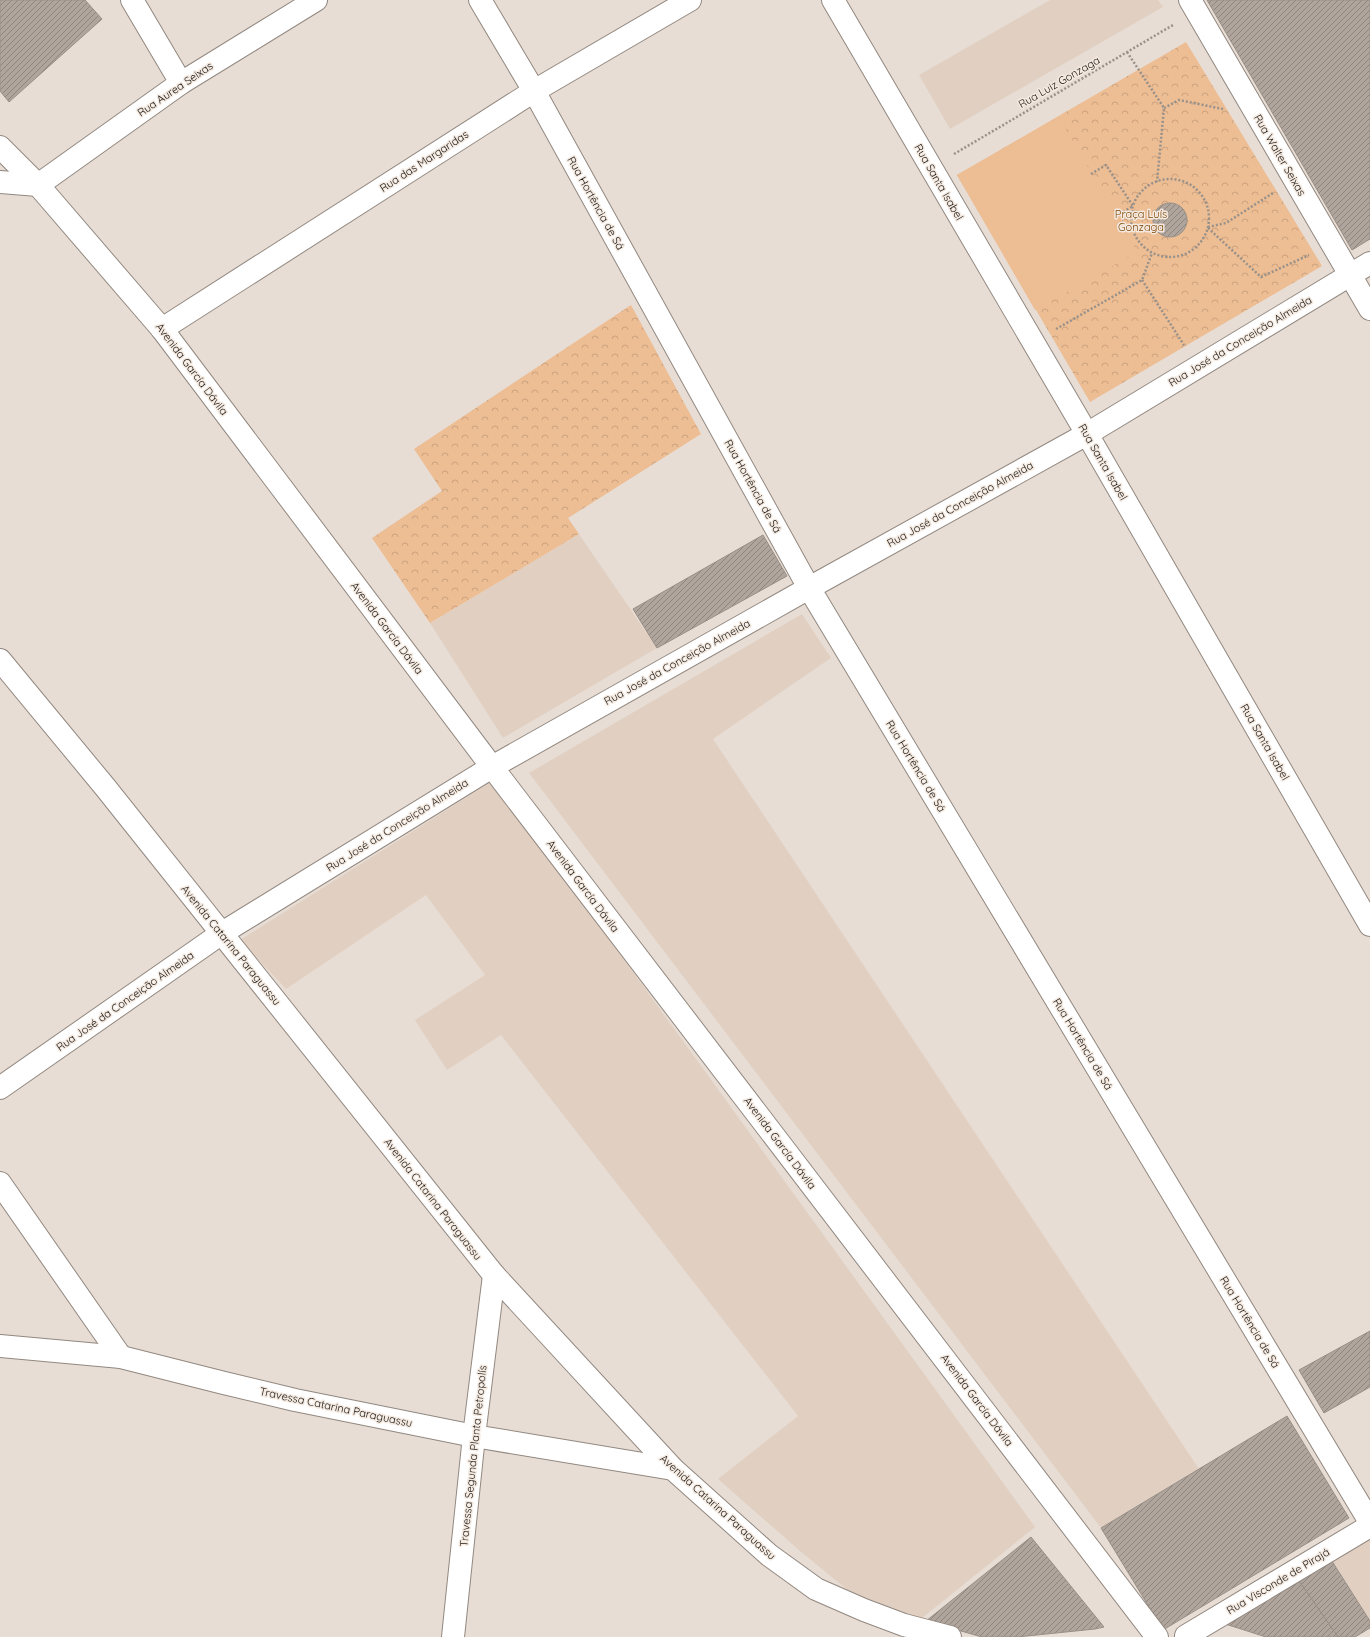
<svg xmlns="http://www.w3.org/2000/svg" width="1370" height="1637" font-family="Quicksand,sans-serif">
	<defs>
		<pattern id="forest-crowns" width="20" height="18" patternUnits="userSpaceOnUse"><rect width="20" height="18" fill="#edbd94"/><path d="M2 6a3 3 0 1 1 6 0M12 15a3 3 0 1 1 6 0" fill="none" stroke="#cba27f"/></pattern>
		<pattern id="building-hatch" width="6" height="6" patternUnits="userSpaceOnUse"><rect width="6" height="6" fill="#afa59d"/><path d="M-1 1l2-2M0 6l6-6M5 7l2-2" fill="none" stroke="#8e857f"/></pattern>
	</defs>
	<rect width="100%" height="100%" fill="#e7ddd4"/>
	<g fill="#e1d0c2">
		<polygon points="1050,0 1158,0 1163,7 950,129 919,75"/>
		<polygon points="579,534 657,648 503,738 430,623"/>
		<polygon points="802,614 831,658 713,739 1199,1469 1101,1528 529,773"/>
		<polygon points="494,780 1035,1527 922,1618 861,1601 800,1551 718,1479 798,1416 501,1035 447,1070 415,1020 485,975 426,895 286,989 240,940"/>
		<polygon points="1370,1538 1370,1620 1330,1558"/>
	</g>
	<g fill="url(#forest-crowns)">
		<polygon points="1186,42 1322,266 1090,402 957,175"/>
		<polygon points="631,305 701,434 568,518 579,534 430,623 372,538 442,491 414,449"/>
	</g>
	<polygon fill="#edbd94" points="1059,117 1137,252 1035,310 957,175"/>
	<g fill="url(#building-hatch)" stroke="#988f87">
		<polygon points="0,0 85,0 102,19 9,102 0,91"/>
		<polygon points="1207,0 1370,0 1370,239 1352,250"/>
		<circle cx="1170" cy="220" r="17"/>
		<polygon points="763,535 787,576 657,648 633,609"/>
		<polygon points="1370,1331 1370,1387 1324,1413 1299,1370"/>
		<polygon points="1287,1416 1349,1518 1163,1630 1101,1528"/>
		<polygon points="1031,1537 1104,1627 1095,1629 1017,1637 982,1637 926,1621"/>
		<polygon points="1330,1558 1370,1621 1370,1628 1355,1637 1338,1637 1297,1578"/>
		<polygon points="1297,1578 1338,1637 1266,1637 1219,1622"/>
	</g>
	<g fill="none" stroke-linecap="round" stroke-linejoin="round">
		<g stroke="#928880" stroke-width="24">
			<g id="minor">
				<polyline points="132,0 181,83"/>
				<polyline points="480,0 534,91 809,588 1370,1522"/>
				<polyline points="833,0 1087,434 1370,925"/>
				<polyline points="1190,0 1370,309"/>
				<polyline points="0,182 38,185 181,83 316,0"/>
				<polyline points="162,329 534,91 690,0"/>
				<polyline points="0,660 105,787 494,1275 673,1469 769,1555 816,1589 864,1610 904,1625 950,1637"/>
				<polyline points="0,1088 222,933 492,767 809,588 1087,434 1370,263"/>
				<polyline points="0,1183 121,1357"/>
				<polyline points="0,1346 121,1357 224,1383 295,1400 474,1436 673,1469"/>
				<polyline points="1186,1636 1370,1526"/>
				<polyline points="453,1637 474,1436 494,1275"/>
			</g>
		</g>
		<g stroke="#928880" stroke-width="24">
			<polyline id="secondary" points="0,147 38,185 162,329 492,767 1157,1637"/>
		</g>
		<g stroke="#98918a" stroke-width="2.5" stroke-dasharray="2 2" stroke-linecap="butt">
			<polyline points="1127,52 1164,108 1157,182"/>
			<polyline points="1164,108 1179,100 1223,109"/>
			<polyline points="954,154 1173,25"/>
			<polyline points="1091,174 1106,165 1133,206 1116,216"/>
			<circle cx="1170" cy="218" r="39"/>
			<polyline points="1208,227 1226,223 1273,193"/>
			<polyline points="1208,228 1261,277 1309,255"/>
			<polyline points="1142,280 1184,345"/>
			<polyline points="1056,329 1142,280 1152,253"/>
		</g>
		<use href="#minor" stroke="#fff" stroke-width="22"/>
		<use href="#secondary" stroke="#fff" stroke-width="22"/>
	</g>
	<g text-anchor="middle" stroke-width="3" stroke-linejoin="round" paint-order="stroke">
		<g font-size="11" fill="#1a1613" stroke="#f4eae1">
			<text transform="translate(1059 82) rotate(-30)" y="4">Rua Luiz Gonzaga</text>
			<text transform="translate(175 89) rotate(-34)" y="4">Rua Aurea Seixas</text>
			<text transform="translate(1280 155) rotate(60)" y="4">Rua Walter Seixas</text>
			<text transform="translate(424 161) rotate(-33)" y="4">Rua das Margaridas</text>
			<text transform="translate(939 182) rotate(60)" y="4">Rua Santa Isabel</text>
			<text transform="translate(596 203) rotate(61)" y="4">Rua Hortência de Sá</text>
			<text transform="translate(1240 341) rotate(-31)" y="4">Rua José da Conceição Almeida</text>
			<text transform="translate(192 369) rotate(53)" y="4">Avenida García Dávila</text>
			<text transform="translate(1103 462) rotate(60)" y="4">Rua Santa Isabel</text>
			<text transform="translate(753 486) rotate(61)" y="4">Rua Hortência de Sá</text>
			<text transform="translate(960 504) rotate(-29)" y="4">Rua José da Conceição Almeida</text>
			<text transform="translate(387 628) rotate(53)" y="4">Avenida García Dávila</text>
			<text transform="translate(677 662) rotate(-29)" y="4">Rua José da Conceição Almeida</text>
			<text transform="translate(1265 742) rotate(60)" y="4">Rua Santa Isabel</text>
			<text transform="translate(916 766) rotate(59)" y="4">Rua Hortência de Sá</text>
			<text transform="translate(397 825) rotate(-32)" y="4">Rua José da Conceição Almeida</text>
			<text transform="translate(583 886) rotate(53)" y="4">Avenida García Dávila</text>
			<text transform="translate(231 945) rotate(51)" y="4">Avenida Catarina Paraguassu</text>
			<text transform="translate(125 1001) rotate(-35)" y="4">Rua José da Conceição Almeida</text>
			<text transform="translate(1083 1044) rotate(59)" y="4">Rua Hortência de Sá</text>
			<text transform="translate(780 1143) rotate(53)" y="4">Avenida García Dávila</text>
			<text transform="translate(433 1199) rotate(52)" y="4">Avenida Catarina Paraguassu</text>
			<text transform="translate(1250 1322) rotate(59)" y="4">Rua Hortência de Sá</text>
			<text transform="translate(977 1400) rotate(53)" y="4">Avenida García Dávila</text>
			<text transform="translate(336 1407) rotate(12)" y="4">Travessa Catarina Paraguassu</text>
			<text transform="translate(473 1456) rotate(-84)" y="4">Travessa Segunda Planta Petropolís</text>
			<text transform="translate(718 1507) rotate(42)" y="4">Avenida Catarina Paraguassu</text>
			<text transform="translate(1278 1581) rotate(-31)" y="4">Rua Visconde de Pirajá</text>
		</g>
		<g font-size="11" fill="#7d4605" stroke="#f4eae1">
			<text x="1141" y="218">Praça Luís<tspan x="1141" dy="13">Gonzaga</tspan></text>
		</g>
	</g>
</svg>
